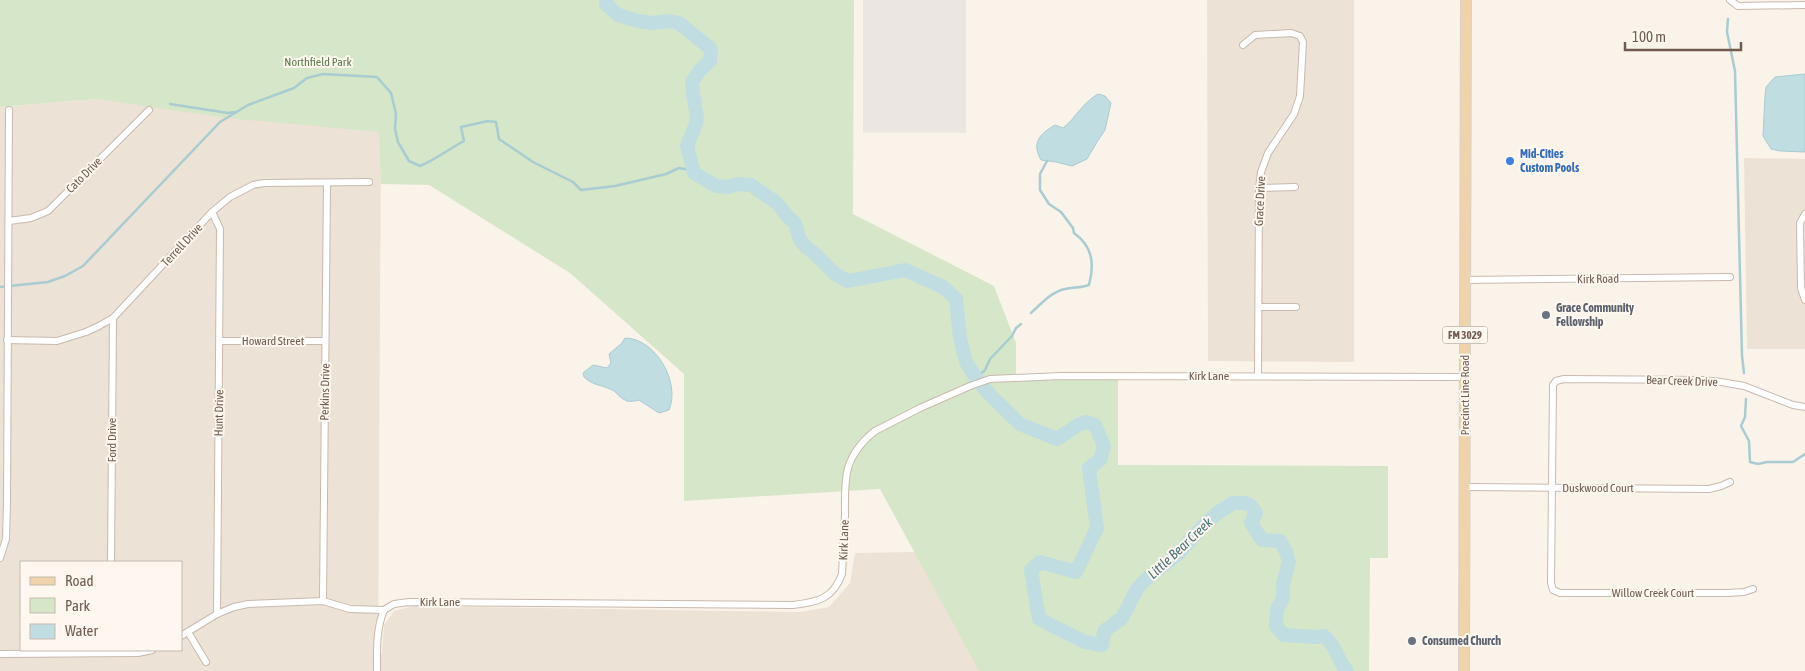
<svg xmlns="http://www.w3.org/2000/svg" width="1805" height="671" font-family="'Asap Condensed',sans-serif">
	<rect width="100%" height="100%" fill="#faf3e9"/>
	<g fill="#ede2d6" fill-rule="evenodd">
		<polygon points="1207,0 1354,0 1354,362 1208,361"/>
		<path d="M96,99L381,132L378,655L382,654L384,625L394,611L413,606L800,612L829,607L850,583L855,553L915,552L979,671H0V107ZM21,562H181V650H21Z"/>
		<polygon points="1744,158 1805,159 1805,349 1747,349"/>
	</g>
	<rect fill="#ebe6e2" x="863" y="0" width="103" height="133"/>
	<polygon fill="#d6e6c9" points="0,0 854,0 853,214 994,286 1016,343 1016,380 1118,380 1118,465 1388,466 1388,558 1370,558 1369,671 979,671 880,489 684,501 684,374 570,273 429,185 381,184 379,132 226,118 96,99 0,107"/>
	<g fill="#c0dde1" stroke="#a8ccd1">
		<polygon points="1805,74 1805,152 1780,151 1771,149 1763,136 1765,96 1766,87 1775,77"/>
		<path d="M1098,94L1105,96L1111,103L1105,130L1097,142L1087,159L1072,166L1056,162L1041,160C1031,142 1040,134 1055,125L1063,128C1077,117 1081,104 1098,94Z"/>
		<path d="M625,338C655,338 681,382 669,410L659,413L639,400C634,401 631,402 627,401C621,399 618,394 614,391C604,385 593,386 584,377L583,373L593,365L607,368L611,363L609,354L622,343Z"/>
	</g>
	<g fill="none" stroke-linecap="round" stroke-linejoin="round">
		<g stroke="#a8ccd1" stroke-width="2.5">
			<polyline points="1728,19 1727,32 1735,71 1742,356 1744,373"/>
			<polyline points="170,104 228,113 235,112"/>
			<path d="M0,287L48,282L65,276L83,266L220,122L248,105L294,88L307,78L323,74L377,77L391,93L396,114L395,129L398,142L409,161L420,166C435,160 449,149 464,141L461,127L488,121L496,122L499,139L533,162L573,182L581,190L615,186L666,174L679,168L690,170L694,173"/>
			<path d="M1031,313C1041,304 1051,292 1065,289C1073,287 1081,288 1089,285C1095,263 1092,246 1074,233L1073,228L1061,212L1049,204L1040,190V174L1047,161"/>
			<polyline points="976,378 985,370 990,359 1012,336 1016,328 1021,324"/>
			<polyline points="1746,399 1745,417 1741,426 1749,441 1750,462 1758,464 1767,462 1793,462 1805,454"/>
		</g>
		<path stroke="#c0dde1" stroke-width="14" d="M607,0L606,4L618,15L638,21L653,23L669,21L679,23L711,49L710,61L700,70L692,82L693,95L697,117L696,124L687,146L694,173L716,186L728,187L738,184L751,185L777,203L788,217L795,223L800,240L806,247L815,254L835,274L848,281L905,270L943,287L956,299L960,338L966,362L976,378L990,395L1020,424L1057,439L1078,425L1086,422L1095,425L1104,446L1100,460L1089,468L1097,528L1076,572L1040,562L1031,570L1039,619L1085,642L1102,645L1104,631L1122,618L1137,589L1144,581L1179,553L1204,525L1216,514L1233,503H1245L1251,506L1256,513L1251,523L1262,540L1280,541L1286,552L1289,562L1283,584V598L1277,609L1276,626L1284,635L1316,637L1324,636C1336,645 1337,660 1347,671"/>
		<g stroke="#c8b9ae" stroke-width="8">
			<g id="street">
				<polyline points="1730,0 1738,6 1805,5"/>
				<polyline points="1243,45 1255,35 1291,33 1300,36 1303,42 1300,96 1294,114 1268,153 1261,172 1259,188 1258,376"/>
				<polyline points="1259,188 1295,187"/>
				<polyline points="212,212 220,229 217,614"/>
				<polyline points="1805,214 1800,223 1801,288 1805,300"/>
				<polyline points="9,221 31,218 48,211 149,110"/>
				<polyline points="1465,280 1730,277"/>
				<polyline points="1259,307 1296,307"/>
				<polyline points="7,340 57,341 86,332 99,326 113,318 212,212 230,197 253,185 264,183 369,182"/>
				<polyline points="220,341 325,341"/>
				<polyline points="1465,487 1709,489 1721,486 1730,482"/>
				<polyline points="0,558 6,539 7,502 9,110"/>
				<polyline points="111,562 113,318"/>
				<polyline points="1753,589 1744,592 1728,593 1560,593 1553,590 1551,583 1553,385 1556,381 1564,379 1703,380 1721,382 1744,386 1793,405 1805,407"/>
				<polyline points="323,601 327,183"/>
				<polyline points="188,632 206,662"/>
				<path d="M181,636L217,614L234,607L248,604L323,601L350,609L384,610L394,604L409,602L793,605C818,602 833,599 842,574C843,555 844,535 845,515C845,500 844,483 848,468C852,454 863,440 875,431L920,408L970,386L990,379L1061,376L1465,377"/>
				<polyline points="0,654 138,653 152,650"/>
				<path d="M377,671C377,650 376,629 384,610"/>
			</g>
		</g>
		<g stroke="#d7d1ce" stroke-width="12">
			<polyline id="primary" points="1464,671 1466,0"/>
		</g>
		<use href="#street" stroke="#fff" stroke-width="6"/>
		<use href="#primary" stroke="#efd3ab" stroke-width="10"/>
	</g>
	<circle fill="#3f7fe0" stroke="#fdf7ef" stroke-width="2" cx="1510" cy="161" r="5"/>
	<g fill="#6b7280" stroke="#fdf7ef" stroke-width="2">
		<circle cx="1546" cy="315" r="5"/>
		<circle cx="1412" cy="641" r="5"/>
	</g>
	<g text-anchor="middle" stroke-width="4" stroke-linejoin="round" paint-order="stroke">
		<rect fill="#fdf7ef" stroke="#9b8a80" stroke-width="1" x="1442.5" y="326.5" width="45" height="17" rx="4"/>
		<g font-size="11" font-weight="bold" fill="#715b50">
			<text x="1465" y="339">FM 3029</text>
		</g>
		<g font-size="12" fill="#5c7a4d" stroke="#fdf7ef">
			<text x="318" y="66">Northfield Park</text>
		</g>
		<g font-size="12" font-weight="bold" fill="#366cbe" stroke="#fdf7ef" text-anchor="start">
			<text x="1520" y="158">Mid-Cities<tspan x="1520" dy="14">Custom Pools</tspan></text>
		</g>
		<g font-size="12" fill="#715b50" stroke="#fdf7ef">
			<text transform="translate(84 175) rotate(-45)" y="4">Cato Drive</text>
			<text transform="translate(1260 201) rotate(-87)" y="4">Grace Drive</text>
			<text transform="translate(182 245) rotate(-47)" y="4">Terrell Drive</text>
			<text transform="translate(1598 279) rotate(-1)" y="4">Kirk Road</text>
			<text x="273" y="345">Howard Street</text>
			<text x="1209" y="380">Kirk Lane</text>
			<text transform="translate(1682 381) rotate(2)" y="4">Bear Creek Drive</text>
			<text transform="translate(325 392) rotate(-89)" y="4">Perkins Drive</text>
			<text transform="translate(1465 395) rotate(-90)" y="4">Precinct Line Road</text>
			<text transform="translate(219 413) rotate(-89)" y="4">Hunt Drive</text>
			<text transform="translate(112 440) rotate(-90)" y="4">Ford Drive</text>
			<text x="1598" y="492">Duskwood Court</text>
			<text transform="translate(844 540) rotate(-88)" y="4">Kirk Lane</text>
			<text x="1653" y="597">Willow Creek Court</text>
			<text x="440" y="606">Kirk Lane</text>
		</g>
		<g font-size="12" font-weight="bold" fill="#5b616d" stroke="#fdf7ef" text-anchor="start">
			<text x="1556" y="312">Grace Community<tspan x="1556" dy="14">Fellowship</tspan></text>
			<text x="1422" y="645">Consumed Church</text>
		</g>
		<g font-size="14" font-style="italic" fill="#49747b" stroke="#fdf7ef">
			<text transform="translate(1180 548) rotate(-43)" y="5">Little Bear Creek</text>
		</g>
	</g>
	<rect x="20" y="561" width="162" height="90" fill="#fdf7ef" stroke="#c5b9af"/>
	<rect x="30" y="577" width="25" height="8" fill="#efd3ab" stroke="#c5b9af"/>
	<text x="65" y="586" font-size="15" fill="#715b50">Road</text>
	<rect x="30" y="598" width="25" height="15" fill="#d6e6c9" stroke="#c5b9af"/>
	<text x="65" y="611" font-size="15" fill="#715b50">Park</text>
	<rect x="30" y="624" width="25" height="15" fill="#c0dde1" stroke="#c5b9af"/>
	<text x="65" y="636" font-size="15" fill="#715b50">Water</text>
	<path d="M1625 42v8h116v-8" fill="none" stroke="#715b50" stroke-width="2.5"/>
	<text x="1632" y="42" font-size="15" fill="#715b50" stroke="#fdf7ef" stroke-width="4" paint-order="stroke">100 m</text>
</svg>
